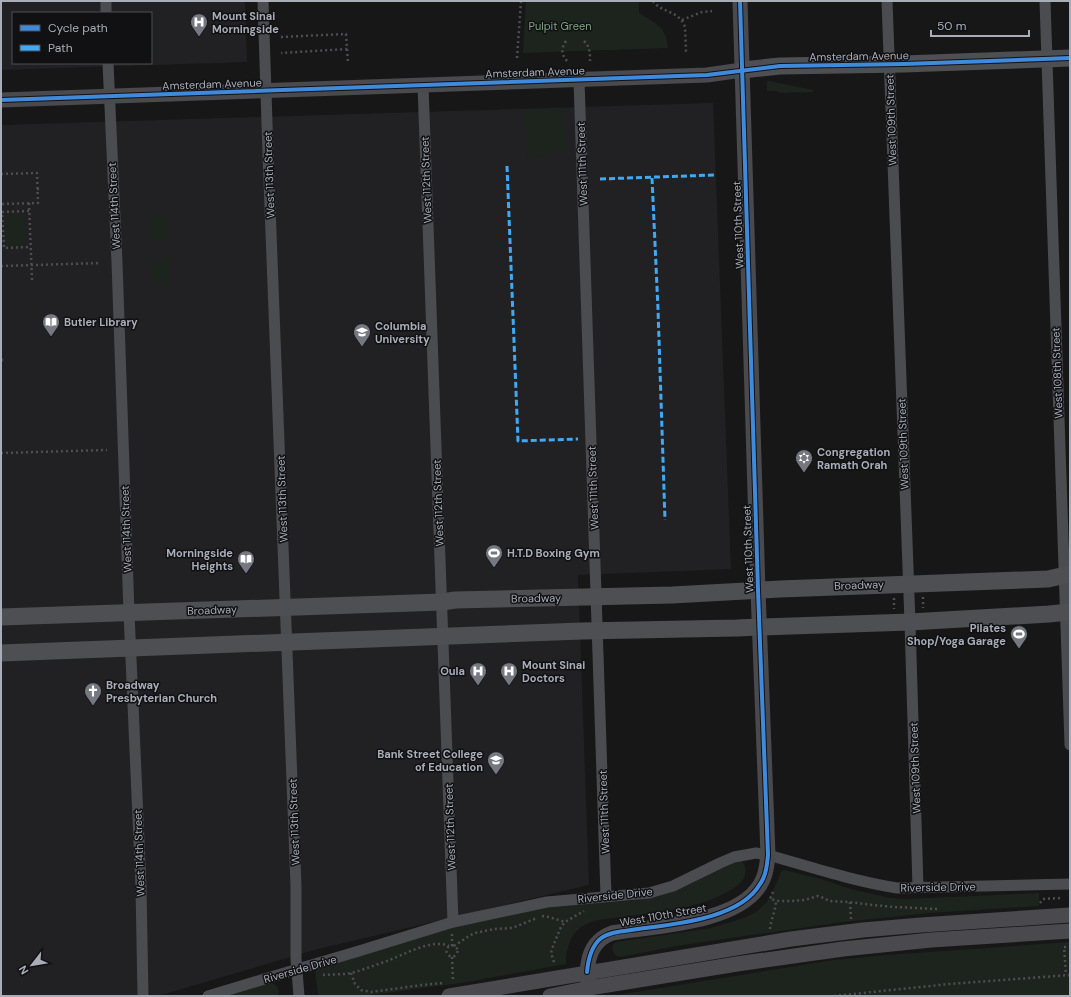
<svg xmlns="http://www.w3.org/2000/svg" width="1071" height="997" font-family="'DM Sans',sans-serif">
	<rect width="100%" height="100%" fill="#171717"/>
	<g fill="#212123" fill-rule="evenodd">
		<path d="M1,1H245L247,62L1,70ZM13,13H151V63H13Z"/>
		<polygon points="713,103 731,569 578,575 589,885 318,949 161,995 151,996 1,996 1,125"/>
	</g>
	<g fill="#1d241e">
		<path d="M526,1H639V13C655,23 667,27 668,48L523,53Z"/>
		<polygon points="767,81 769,81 813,90 814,92 780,93 777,91 767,91"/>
		<polygon points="563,109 565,149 527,160 525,110"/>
		<polygon points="165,212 167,212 168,239 151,240 150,214 165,214"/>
		<polygon points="25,216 26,244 6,245 6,217"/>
		<polygon points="169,256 170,286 167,286 167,283 153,284 152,259 166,259 166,257"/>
		<path d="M741,861C746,865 746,869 745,875C743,882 737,886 731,890C699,909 660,911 624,917C612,918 595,919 585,925C570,932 566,949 566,964L461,983L363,996H318L315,969L434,931L558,904L629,901L659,896L686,886L731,863Z"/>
		<path d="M784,870L821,879L854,890L873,894L890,898L906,899L1039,893V906L930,913L843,922L676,946L621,957L616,956C612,951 610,946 616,942L711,928L744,918L756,912L766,903L771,895L781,872Z"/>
		<polygon points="1070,942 1070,996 611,996 834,960 887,955"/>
		<path d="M269,982C276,984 281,988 278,996H224Z"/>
	</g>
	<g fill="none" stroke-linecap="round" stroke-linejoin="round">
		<g stroke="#4d4e52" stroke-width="2.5" stroke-dasharray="2 3" stroke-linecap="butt">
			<path d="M653,1C661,13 679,10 685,27L686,52"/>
			<polyline points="682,20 702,12 712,11"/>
			<polyline points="281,37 346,34 347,49 281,53"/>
			<path d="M566,41C561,49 561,54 567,61"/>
			<path d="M584,41C590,47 590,53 590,61"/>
			<polyline points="347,49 348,63"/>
			<polyline points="517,58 521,1"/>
			<polyline points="1,174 37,173 38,203 1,204"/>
			<polyline points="37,189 42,189"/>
			<polyline points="29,203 32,280"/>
			<polyline points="29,211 2,212 4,248 30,247"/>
			<polyline points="1,266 101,263"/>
			<polyline points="1,360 3,360"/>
			<polyline points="1,453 107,450"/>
			<polyline points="923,597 923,608"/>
			<polyline points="894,598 894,609"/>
			<polyline points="773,892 770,899 779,901 792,901 805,900 818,896 824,898 829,901 849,902 873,905 894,907 938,909"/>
			<polyline points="850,902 851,919"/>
			<polyline points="1040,903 1043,899 1061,898"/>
			<polyline points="542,916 549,917 565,922"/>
			<path d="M770,929C771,919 776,910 776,900"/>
			<polyline points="452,934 452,946"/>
			<circle cx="452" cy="951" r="5.5"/>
			<polyline points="454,946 469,936 475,933 494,929 512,928 537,918"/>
			<polyline points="1066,947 1064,947 1066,975"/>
			<polyline points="452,957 453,982"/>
			<polyline points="554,962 551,953 553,946 561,927 565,922 584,911"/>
			<polyline points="351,973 355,984 361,990 371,992 422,985 444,983"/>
			<path d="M323,975C332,974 342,975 351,973C363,970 375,965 387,961C403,955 433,938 449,946"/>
			<polyline points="834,996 949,984 1070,975"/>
		</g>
		<g stroke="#4b4c50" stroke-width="11">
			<polyline points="106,1 106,13"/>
			<polyline points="263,1 268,154 296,886 296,959 299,996"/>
			<polyline points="887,1 910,622 918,887"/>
			<polyline points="1045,1 1070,745"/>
			<polyline points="108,63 117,262 129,613 141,887 143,996"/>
			<polyline points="579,80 606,896"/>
			<polyline points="423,85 453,922"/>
			<path d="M208,996L281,974L359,951L453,922L547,902L649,893L673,886L720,863L734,857L756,853L768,855C811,867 853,881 897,888L1070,884"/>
		</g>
		<g stroke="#4a4a4e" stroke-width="15">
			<polyline points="1,100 707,75 742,70"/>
			<path d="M589,988C585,965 588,942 612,933C653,926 736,924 760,885C766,876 767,865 768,855L758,590L740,1"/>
			<polyline points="449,996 791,939 863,930 921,925 1070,915"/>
			<polyline points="550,996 589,988 737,964 843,949 931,940 1070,931"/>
		</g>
		<g stroke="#4d4f52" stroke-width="17">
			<polyline points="742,70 780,66 904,64 1070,58"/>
			<polyline points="1,617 442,602 455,600 672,595 780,589 1048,579 1070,574"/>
			<polyline points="1,653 582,631 737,628 760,627 910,622 1049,614 1070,612"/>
		</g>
		<g stroke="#3fa9f5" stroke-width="3" stroke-dasharray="6 3" stroke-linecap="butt">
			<polyline points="507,166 518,441 578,439"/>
			<polyline points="652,178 658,309 665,520"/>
			<polyline points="600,179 714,175"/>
		</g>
		<g stroke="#111113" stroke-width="6">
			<g id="cycleway">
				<polyline points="1,100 707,75 780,66 904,64 1070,58"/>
				<path d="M587,972C588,961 591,947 600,939C610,931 626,931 638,929C674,924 740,919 760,884C766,876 767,865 768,855L758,590L740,1"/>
			</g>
		</g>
		<use href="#cycleway" stroke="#408adc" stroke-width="4"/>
	</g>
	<defs>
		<g id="hospital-pin" transform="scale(0.9)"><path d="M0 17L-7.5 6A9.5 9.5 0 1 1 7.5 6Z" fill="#757880" stroke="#111113"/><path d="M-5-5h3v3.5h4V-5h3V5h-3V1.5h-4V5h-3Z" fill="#fff"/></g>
		<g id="library-pin" transform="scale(0.9)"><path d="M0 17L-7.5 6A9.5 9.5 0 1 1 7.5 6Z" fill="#757880" stroke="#111113"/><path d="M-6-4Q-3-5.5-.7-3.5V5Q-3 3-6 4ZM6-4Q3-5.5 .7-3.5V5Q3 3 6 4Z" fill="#fff"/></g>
		<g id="university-pin" transform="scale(0.9)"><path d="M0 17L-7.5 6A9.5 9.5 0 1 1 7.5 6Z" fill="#757880" stroke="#111113"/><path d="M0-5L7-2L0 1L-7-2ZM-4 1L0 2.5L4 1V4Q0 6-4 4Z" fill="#fff"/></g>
		<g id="synagogue-pin" transform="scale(0.9)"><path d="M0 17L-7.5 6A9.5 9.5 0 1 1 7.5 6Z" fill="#757880" stroke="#111113"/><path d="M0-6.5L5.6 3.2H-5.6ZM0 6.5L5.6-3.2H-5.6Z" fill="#fff"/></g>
		<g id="stadium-pin" transform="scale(0.9)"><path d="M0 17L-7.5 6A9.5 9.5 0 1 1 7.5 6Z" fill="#757880" stroke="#111113"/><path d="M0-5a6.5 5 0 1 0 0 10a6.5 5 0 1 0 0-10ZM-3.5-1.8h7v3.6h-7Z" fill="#fff"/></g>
		<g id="church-pin" transform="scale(0.9)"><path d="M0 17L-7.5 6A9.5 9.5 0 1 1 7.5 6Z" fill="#757880" stroke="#111113"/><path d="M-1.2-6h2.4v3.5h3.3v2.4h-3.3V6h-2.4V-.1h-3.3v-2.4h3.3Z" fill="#fff"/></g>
		<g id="school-pin" transform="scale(0.9)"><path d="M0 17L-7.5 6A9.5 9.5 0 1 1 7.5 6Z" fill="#757880" stroke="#111113"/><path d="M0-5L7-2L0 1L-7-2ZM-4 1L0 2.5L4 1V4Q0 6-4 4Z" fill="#fff"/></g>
	</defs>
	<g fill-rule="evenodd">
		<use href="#hospital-pin" x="199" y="22"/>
		<use href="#library-pin" x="51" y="322"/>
		<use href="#university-pin" x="362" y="332"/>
		<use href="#synagogue-pin" x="804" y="458"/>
		<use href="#stadium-pin" x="494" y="553"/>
		<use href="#library-pin" x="246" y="559"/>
		<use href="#stadium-pin" x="1019" y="634"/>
		<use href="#hospital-pin" x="478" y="671"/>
		<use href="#hospital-pin" x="509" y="671"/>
		<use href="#church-pin" x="93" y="691"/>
		<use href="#school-pin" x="496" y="760"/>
	</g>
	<g text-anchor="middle" stroke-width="3" stroke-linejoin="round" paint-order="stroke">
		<g font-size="11" font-weight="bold" fill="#a8adb8" stroke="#111113" text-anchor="start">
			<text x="212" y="20">Mount Sinai<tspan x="212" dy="13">Morningside</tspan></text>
			<text x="64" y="326">Butler Library</text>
			<text x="375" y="330">Columbia<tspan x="375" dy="13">University</tspan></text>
			<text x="817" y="456">Congregation<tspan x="817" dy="13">Ramath Orah</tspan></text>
			<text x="233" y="557" text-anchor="end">Morningside<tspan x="233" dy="13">Heights</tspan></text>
			<text x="507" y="557">H.T.D Boxing Gym</text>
			<text x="1006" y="632" text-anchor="end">Pilates<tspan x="1006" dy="13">Shop/Yoga Garage</tspan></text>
			<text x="522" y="669">Mount Sinai<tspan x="522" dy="13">Doctors</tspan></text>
			<text x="465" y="675" text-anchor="end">Oula</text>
			<text x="106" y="689">Broadway<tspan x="106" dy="13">Presbyterian Church</tspan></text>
			<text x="483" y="758" text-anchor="end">Bank Street College<tspan x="483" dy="13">of Education</tspan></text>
		</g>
		<g font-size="11" fill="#7fa381" stroke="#111113">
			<text x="560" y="30">Pulpit Green</text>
		</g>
		<g font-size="11" fill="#a8adb8" stroke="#111113">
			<text transform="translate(859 56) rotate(-1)" y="4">Amsterdam Avenue</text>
			<text transform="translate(535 72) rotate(-2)" y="4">Amsterdam Avenue</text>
			<text transform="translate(212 84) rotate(-2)" y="4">Amsterdam Avenue</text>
			<text transform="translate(891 120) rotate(-92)" y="4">West 109th Street</text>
			<text transform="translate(582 164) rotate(-92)" y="4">West 111th Street</text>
			<text transform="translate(269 175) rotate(-92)" y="4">West 113th Street</text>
			<text transform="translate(426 180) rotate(-92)" y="4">West 112th Street</text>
			<text transform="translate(114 206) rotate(-93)" y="4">West 114th Street</text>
			<text transform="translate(738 225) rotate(-92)" y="4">West 110th Street</text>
			<text transform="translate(1057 373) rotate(-92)" y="4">West 108th Street</text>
			<text transform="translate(903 444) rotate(-92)" y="4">West 109th Street</text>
			<text transform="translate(593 488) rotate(-92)" y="4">West 111th Street</text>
			<text transform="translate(282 499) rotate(-92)" y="4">West 113th Street</text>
			<text transform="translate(438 503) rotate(-92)" y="4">West 112th Street</text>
			<text transform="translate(126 529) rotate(-92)" y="4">West 114th Street</text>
			<text transform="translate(748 549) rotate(-92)" y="4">West 110th Street</text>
			<text transform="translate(859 585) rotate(-2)" y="4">Broadway</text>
			<text transform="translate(536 598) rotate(-1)" y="4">Broadway</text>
			<text transform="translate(212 610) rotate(-2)" y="4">Broadway</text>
			<text transform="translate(915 768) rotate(-92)" y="4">West 109th Street</text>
			<text transform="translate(604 812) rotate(-92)" y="4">West 111th Street</text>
			<text transform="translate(294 822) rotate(-92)" y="4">West 113th Street</text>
			<text transform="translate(450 827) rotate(-92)" y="4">West 112th Street</text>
			<text transform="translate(139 853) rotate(-92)" y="4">West 114th Street</text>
			<text transform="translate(938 887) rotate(-1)" y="4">Riverside Drive</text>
			<text transform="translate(615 895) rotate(-6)" y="4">Riverside Drive</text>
			<text transform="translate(663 915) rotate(-10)" y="4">West 110th Street</text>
			<text transform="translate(300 969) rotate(-16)" y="4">Riverside Drive</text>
		</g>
	</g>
	<rect width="1071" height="997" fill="none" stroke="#a8adb8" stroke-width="4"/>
	<rect x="12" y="12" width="140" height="52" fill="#111113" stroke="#4d4f55"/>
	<rect x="20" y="25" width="20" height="6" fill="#408adc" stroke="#4d4f55"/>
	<text x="48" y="32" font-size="12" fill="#a8adb8">Cycle path</text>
	<rect x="20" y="45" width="20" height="6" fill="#3fa9f5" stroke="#4d4f55"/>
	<text x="48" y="52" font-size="12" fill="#a8adb8">Path</text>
	<g transform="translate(32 965) rotate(239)" stroke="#111113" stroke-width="3" paint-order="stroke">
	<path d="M0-3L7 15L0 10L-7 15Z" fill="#a8adb8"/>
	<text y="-6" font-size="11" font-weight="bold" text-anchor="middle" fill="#a8adb8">N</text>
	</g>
	<path d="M931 30v6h98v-6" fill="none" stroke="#a8adb8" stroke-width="2"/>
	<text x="937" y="30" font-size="12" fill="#a8adb8" stroke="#111113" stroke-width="3" paint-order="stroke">50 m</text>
</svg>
